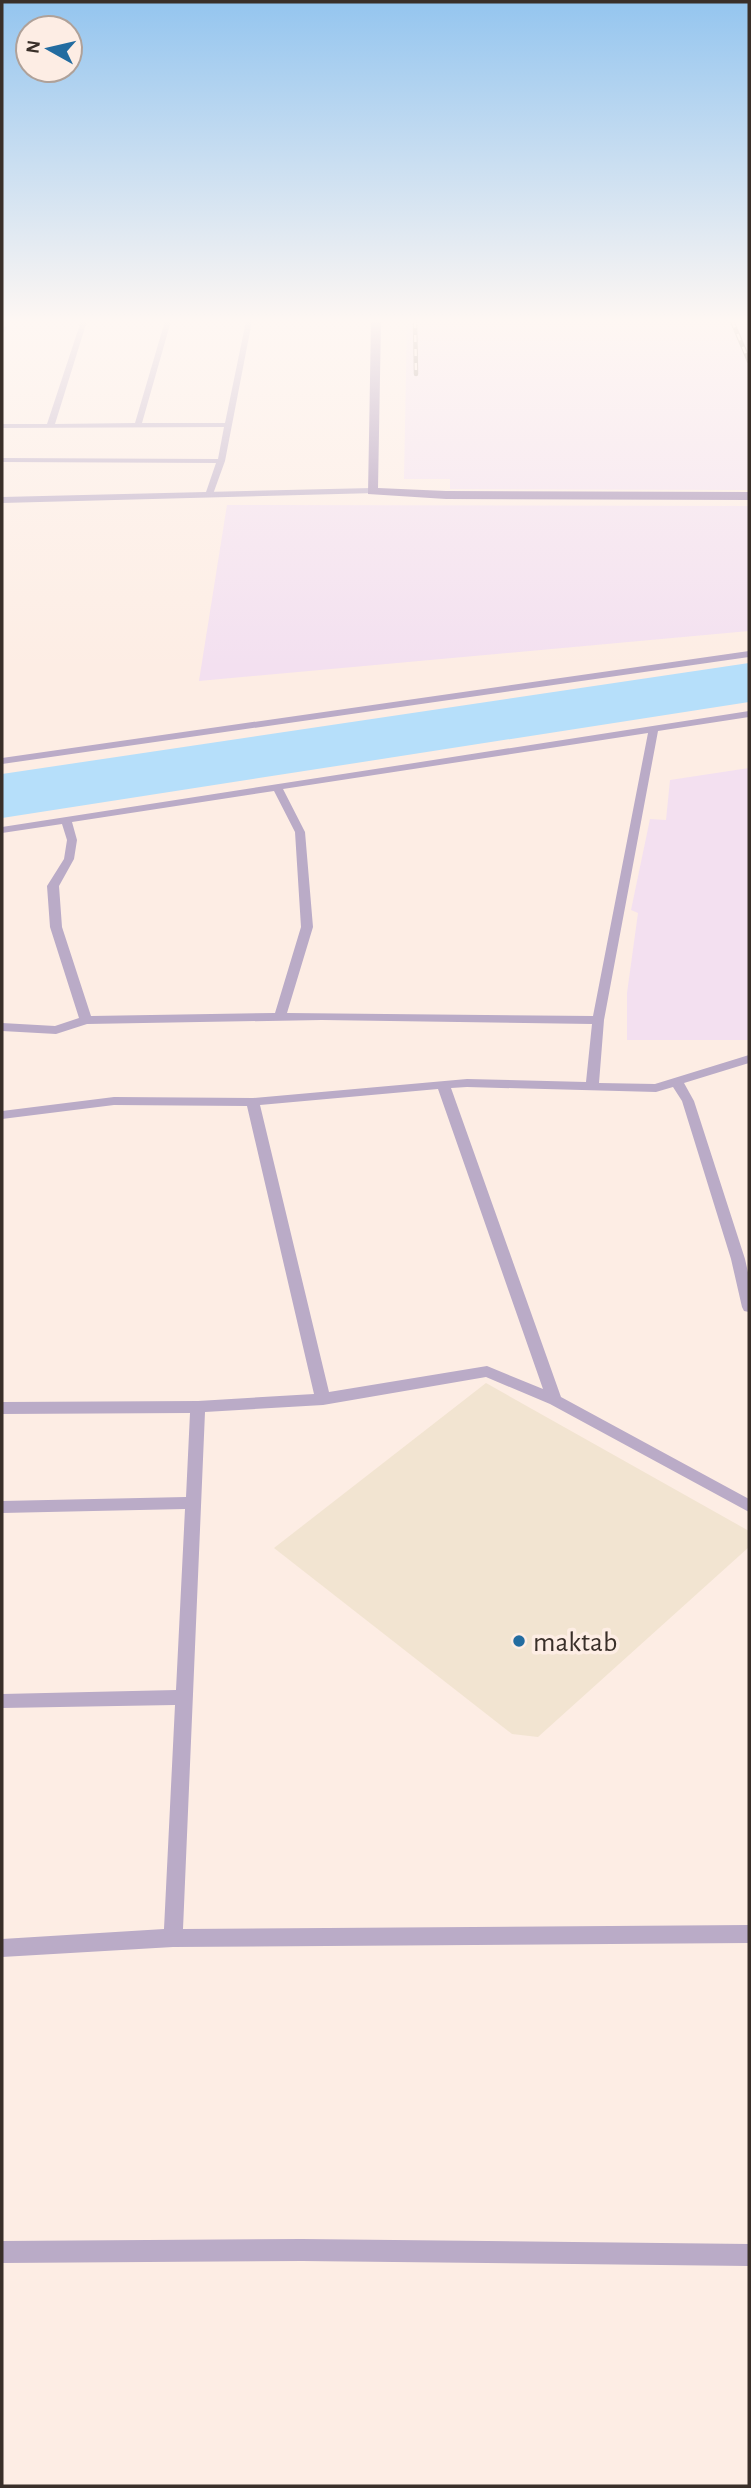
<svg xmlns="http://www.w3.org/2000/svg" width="751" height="2488" font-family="'Alegreya Sans',sans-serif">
	<rect width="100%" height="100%" fill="#fdede4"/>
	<g fill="#f3e0f0">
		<polygon points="407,321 749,321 749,490 450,489 450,479 404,479"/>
		<polygon points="227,505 749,506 749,631 199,681"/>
		<polygon points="749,768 749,1040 627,1040 627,993 638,913 631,910 650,819 666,820 670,780"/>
	</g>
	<polygon fill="#f2e4d1" points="486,1383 749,1531 749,1547 538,1737 512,1734 274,1548"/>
	<polygon fill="#b6dffa" points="749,663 749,702 2,818 2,774"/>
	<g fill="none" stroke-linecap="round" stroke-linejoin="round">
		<g fill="#baabc7" fill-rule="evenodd">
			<polygon points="81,321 87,321 55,424 135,423 165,321 171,321 142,423 225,423 246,321 252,321 225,461 212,497 205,495 216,463 2,462 2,458 218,459 224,427 2,428 2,424 47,424"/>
			<polygon points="2,326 7,327 2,335"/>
			<polygon points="749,651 749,657 2,764 2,758"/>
			<path d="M749,711V717L658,731L604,1020L599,1083L655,1084L749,1055V1063L684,1083L694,1101L745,1259L749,1277V1312L744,1311L742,1307L731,1259L682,1101L673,1087L656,1092L467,1087L451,1088L561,1397L749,1499V1512L550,1404L486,1377L323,1405L205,1412L183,1929L749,1925V1943L173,1947L2,1957V1939L164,1929L175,1705L2,1708V1694L176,1690L185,1509L2,1513V1501L186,1497L190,1413L2,1414V1402L198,1401L314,1394L247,1106L114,1105L2,1119V1111L114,1097L253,1098L467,1079L586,1082L592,1024L322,1020L87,1024L56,1034L2,1031V1023L55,1026L79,1018L50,927L47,886L64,859L67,840L62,824L2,833V827ZM648,733L593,1016L287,1013L313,927L305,832L283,789ZM274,791L295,832L301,927L275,1013L91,1016L62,927L59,886L74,859L77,840L72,822ZM438,1089L543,1389L487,1366L329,1392L260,1105Z"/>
			<polygon points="302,2239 749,2244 749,2266 302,2261 2,2263 2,2241"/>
		</g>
		<polygon fill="#baabc7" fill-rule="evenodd" points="372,488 377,491 376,493 2,503 2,497"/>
		<polygon fill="#9f89b2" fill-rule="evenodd" points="371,321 381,321 378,488 446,491 749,492 749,500 446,499 368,494"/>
		<g stroke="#92857e" stroke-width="4.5">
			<g id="rail">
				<polyline points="415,321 416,374"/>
				<polyline points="732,321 749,361"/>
			</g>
		</g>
		<use href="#rail" stroke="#fdede4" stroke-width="2.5" stroke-dasharray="7" stroke-linecap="butt"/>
	</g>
	<linearGradient id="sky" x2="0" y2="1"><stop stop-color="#94c5ef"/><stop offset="0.48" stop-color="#fef7f3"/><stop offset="1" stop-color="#fef7f3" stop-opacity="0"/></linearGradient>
	<rect width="751" height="669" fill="url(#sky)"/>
	<circle fill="#236ca0" stroke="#fdede4" stroke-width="2.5" cx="519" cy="1641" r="7"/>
	<g text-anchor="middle" stroke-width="7" stroke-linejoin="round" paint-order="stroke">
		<g font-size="28" fill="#392f29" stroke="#fdede4" text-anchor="start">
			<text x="533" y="1651">maktab</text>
		</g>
	</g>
	<rect width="751" height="2488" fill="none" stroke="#392f29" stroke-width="7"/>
	<g transform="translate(49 49) rotate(278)"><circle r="33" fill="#fdede4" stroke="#afa199" stroke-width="2"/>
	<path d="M0-5L12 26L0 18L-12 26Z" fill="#236ca0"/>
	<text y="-10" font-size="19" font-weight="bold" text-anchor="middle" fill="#392f29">N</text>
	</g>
</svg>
